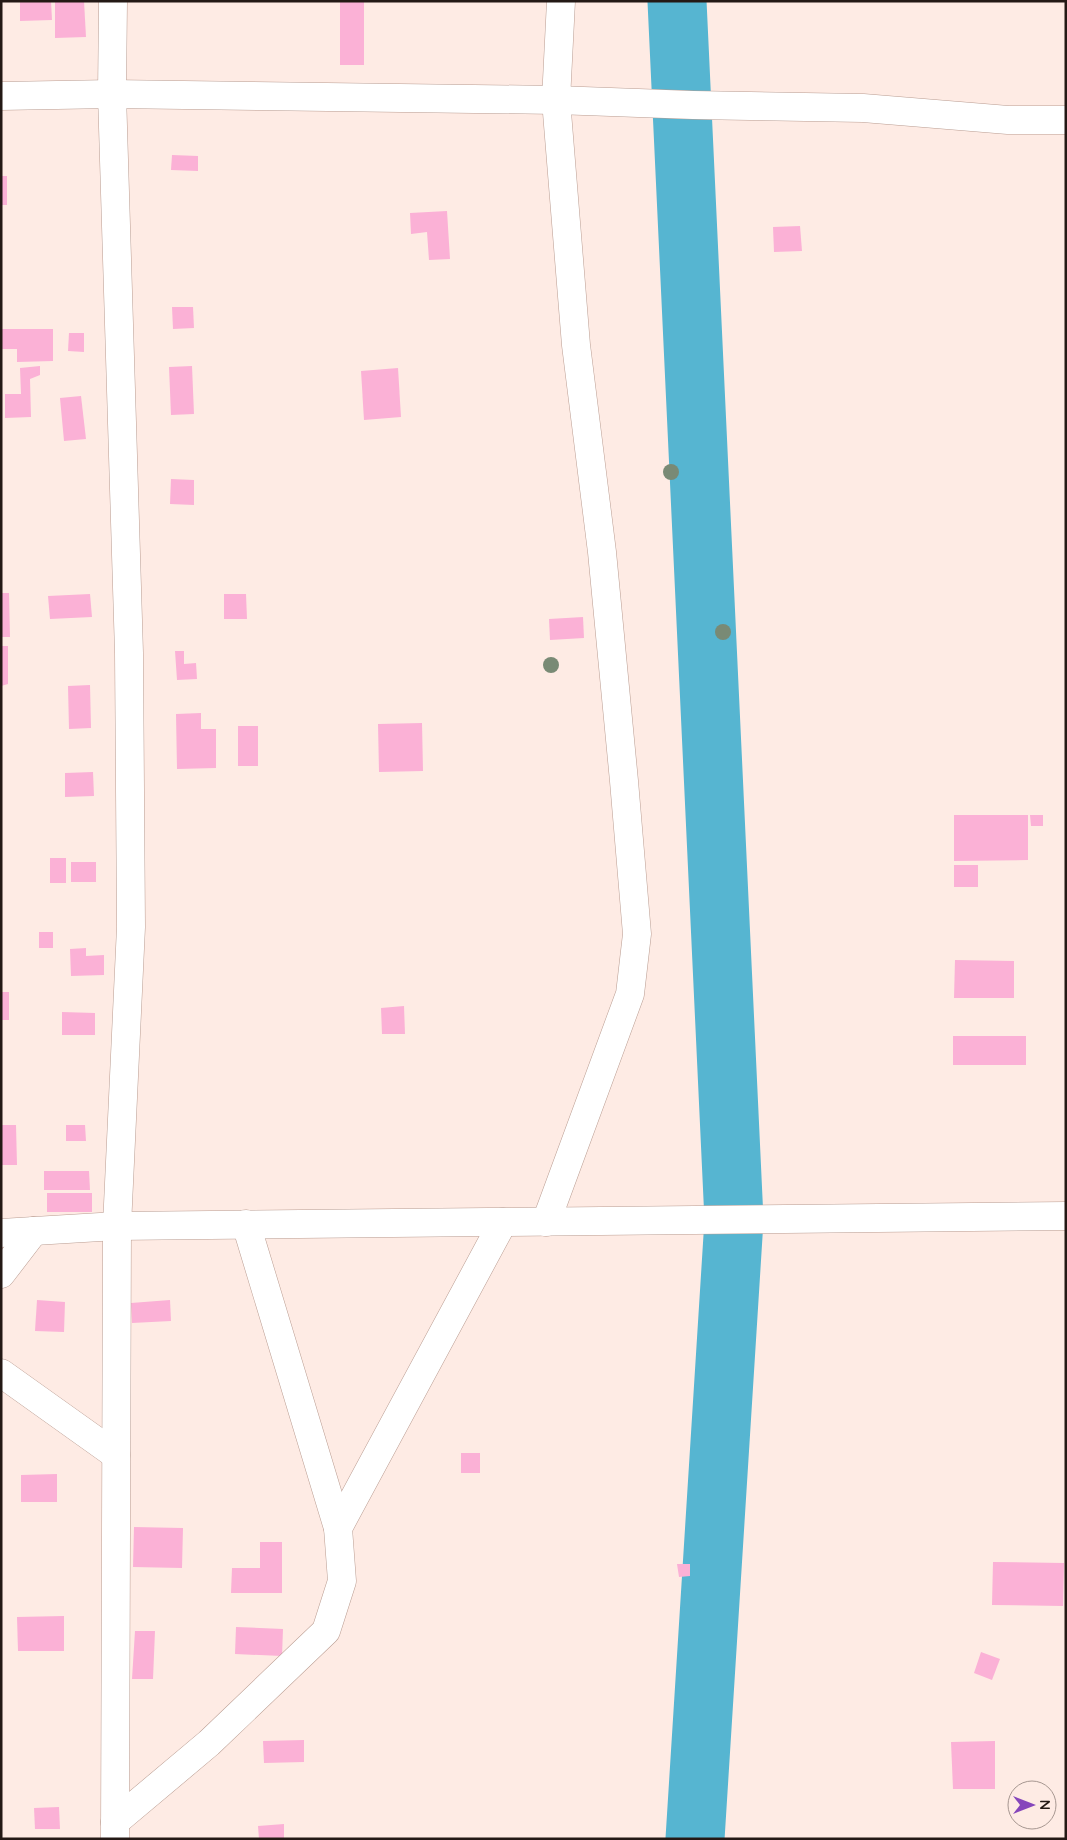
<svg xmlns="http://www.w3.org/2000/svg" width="1067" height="1840" font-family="Quicksand,sans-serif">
	<rect width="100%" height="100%" fill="#feebe4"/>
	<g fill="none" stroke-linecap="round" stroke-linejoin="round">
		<polyline stroke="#56b5d1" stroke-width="59" points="677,1 734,1220 695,1839"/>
	</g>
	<g fill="#fbb1d6">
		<polygon points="20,1 51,1 52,20 20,21"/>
		<polygon points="55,1 84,1 86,37 55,38"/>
		<rect x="340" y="1" width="24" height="64"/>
		<polygon points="172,155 198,156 198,171 171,170"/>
		<rect x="1" y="176" width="6" height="29"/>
		<polygon points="447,211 450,259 429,260 427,232 411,234 410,213"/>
		<polygon points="800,226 802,251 774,252 773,227"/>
		<polygon points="172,307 193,307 194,328 173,329"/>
		<polygon points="1,329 53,329 53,361 17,362 17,349 1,349"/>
		<polygon points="69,333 84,333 84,352 68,351"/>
		<polygon points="40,366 40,375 30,379 31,417 5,418 5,394 21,394 20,368"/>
		<polygon points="192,366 194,414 171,415 169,367"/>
		<polygon points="398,368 401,417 364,420 361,371"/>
		<polygon points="81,396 86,439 64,441 60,398"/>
		<polygon points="171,479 194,480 194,505 170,504"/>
		<polygon points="1,593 9,593 10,637 1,637"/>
		<polygon points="90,594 92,617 50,619 48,596"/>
		<polygon points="224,594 246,594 247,619 224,619"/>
		<polygon points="583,617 584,638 550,640 549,619"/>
		<polygon points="1,646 8,646 8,684 1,686"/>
		<polygon points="175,651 184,651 184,664 196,663 197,679 177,680"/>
		<polygon points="90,685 91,728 69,729 68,686"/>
		<polygon points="201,713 201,729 216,729 216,768 177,769 176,714"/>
		<polygon points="422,723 423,771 379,772 378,724"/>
		<rect x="238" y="726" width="20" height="40"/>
		<polygon points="93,772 94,796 65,797 65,773"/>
		<polygon points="954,815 1028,815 1028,860 954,861"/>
		<polygon points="1030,815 1043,815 1043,826 1031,826"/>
		<rect x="50" y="858" width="16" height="25"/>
		<rect x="71" y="862" width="25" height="20"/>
		<rect x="954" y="865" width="24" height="22"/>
		<rect x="39" y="932" width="14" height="16"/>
		<polygon points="86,948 86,956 104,955 104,975 71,976 70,949"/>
		<polygon points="955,960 1014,961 1014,998 954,998"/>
		<rect x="1" y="992" width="8" height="28"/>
		<polygon points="404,1006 405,1034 382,1034 381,1008"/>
		<polygon points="62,1012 95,1013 95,1035 62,1035"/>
		<rect x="953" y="1036" width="73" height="29"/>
		<polygon points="1,1125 16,1125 17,1165 1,1165"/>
		<polygon points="66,1125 85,1125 86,1141 66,1141"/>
		<polygon points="44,1171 89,1171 90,1190 44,1190"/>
		<rect x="47" y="1193" width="45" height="19"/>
		<polygon points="37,1300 65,1302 64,1332 35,1331"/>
		<polygon points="170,1300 171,1321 132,1323 131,1303"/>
		<rect x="461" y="1453" width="19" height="20"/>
		<polygon points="57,1474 57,1502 21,1502 21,1475"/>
		<polygon points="134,1527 183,1528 182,1568 133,1567"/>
		<polygon points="260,1542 282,1542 282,1593 231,1593 232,1568 260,1568"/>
		<polygon points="993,1562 1064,1563 1063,1606 992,1605"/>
		<polygon points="677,1564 690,1564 690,1576 679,1577"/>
		<polygon points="64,1616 64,1651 18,1651 17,1617"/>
		<polygon points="236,1627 283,1629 282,1656 235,1654"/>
		<polygon points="135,1631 155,1631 153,1679 132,1679"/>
		<polygon points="981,1652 1000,1659 992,1680 974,1673"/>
		<polygon points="304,1740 304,1762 264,1763 263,1741"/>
		<polygon points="995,1741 995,1789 953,1789 951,1742"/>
		<polygon points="59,1807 60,1829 35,1829 34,1808"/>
		<polygon points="284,1824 284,1839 259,1839 258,1826"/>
	</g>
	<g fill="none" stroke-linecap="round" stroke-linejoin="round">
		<g stroke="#ba9d92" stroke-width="29">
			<g id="minor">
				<polyline points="113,1 112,94 129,653 131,927 117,1226 115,1839"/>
				<polyline points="1,96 112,94 556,100 693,105 863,108 1008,120 1066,120"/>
				<polyline points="546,1222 630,994 637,934 624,781 602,552 576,345 556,100 561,1"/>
				<polyline points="246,1224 338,1528"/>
				<polyline points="1,1233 117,1226 1066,1216"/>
				<polyline points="1,1274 34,1231"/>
				<polyline points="1,1373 116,1455"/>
				<polyline points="115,1822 209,1743 326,1631 342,1581 338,1528 503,1222"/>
			</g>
		</g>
		<use href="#minor" stroke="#fff" stroke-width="28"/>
	</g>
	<g fill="#798a75">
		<circle cx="671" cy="472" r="8"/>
		<circle cx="723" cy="632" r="8"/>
		<circle cx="551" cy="665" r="8"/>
	</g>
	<rect width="1067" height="1840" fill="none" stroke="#241915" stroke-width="5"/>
	<g transform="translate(1032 1805) rotate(90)"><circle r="24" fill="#feebe4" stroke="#a79791"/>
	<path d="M0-4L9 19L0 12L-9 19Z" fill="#8646bb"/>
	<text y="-8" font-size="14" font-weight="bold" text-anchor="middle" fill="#241915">N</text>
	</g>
</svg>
